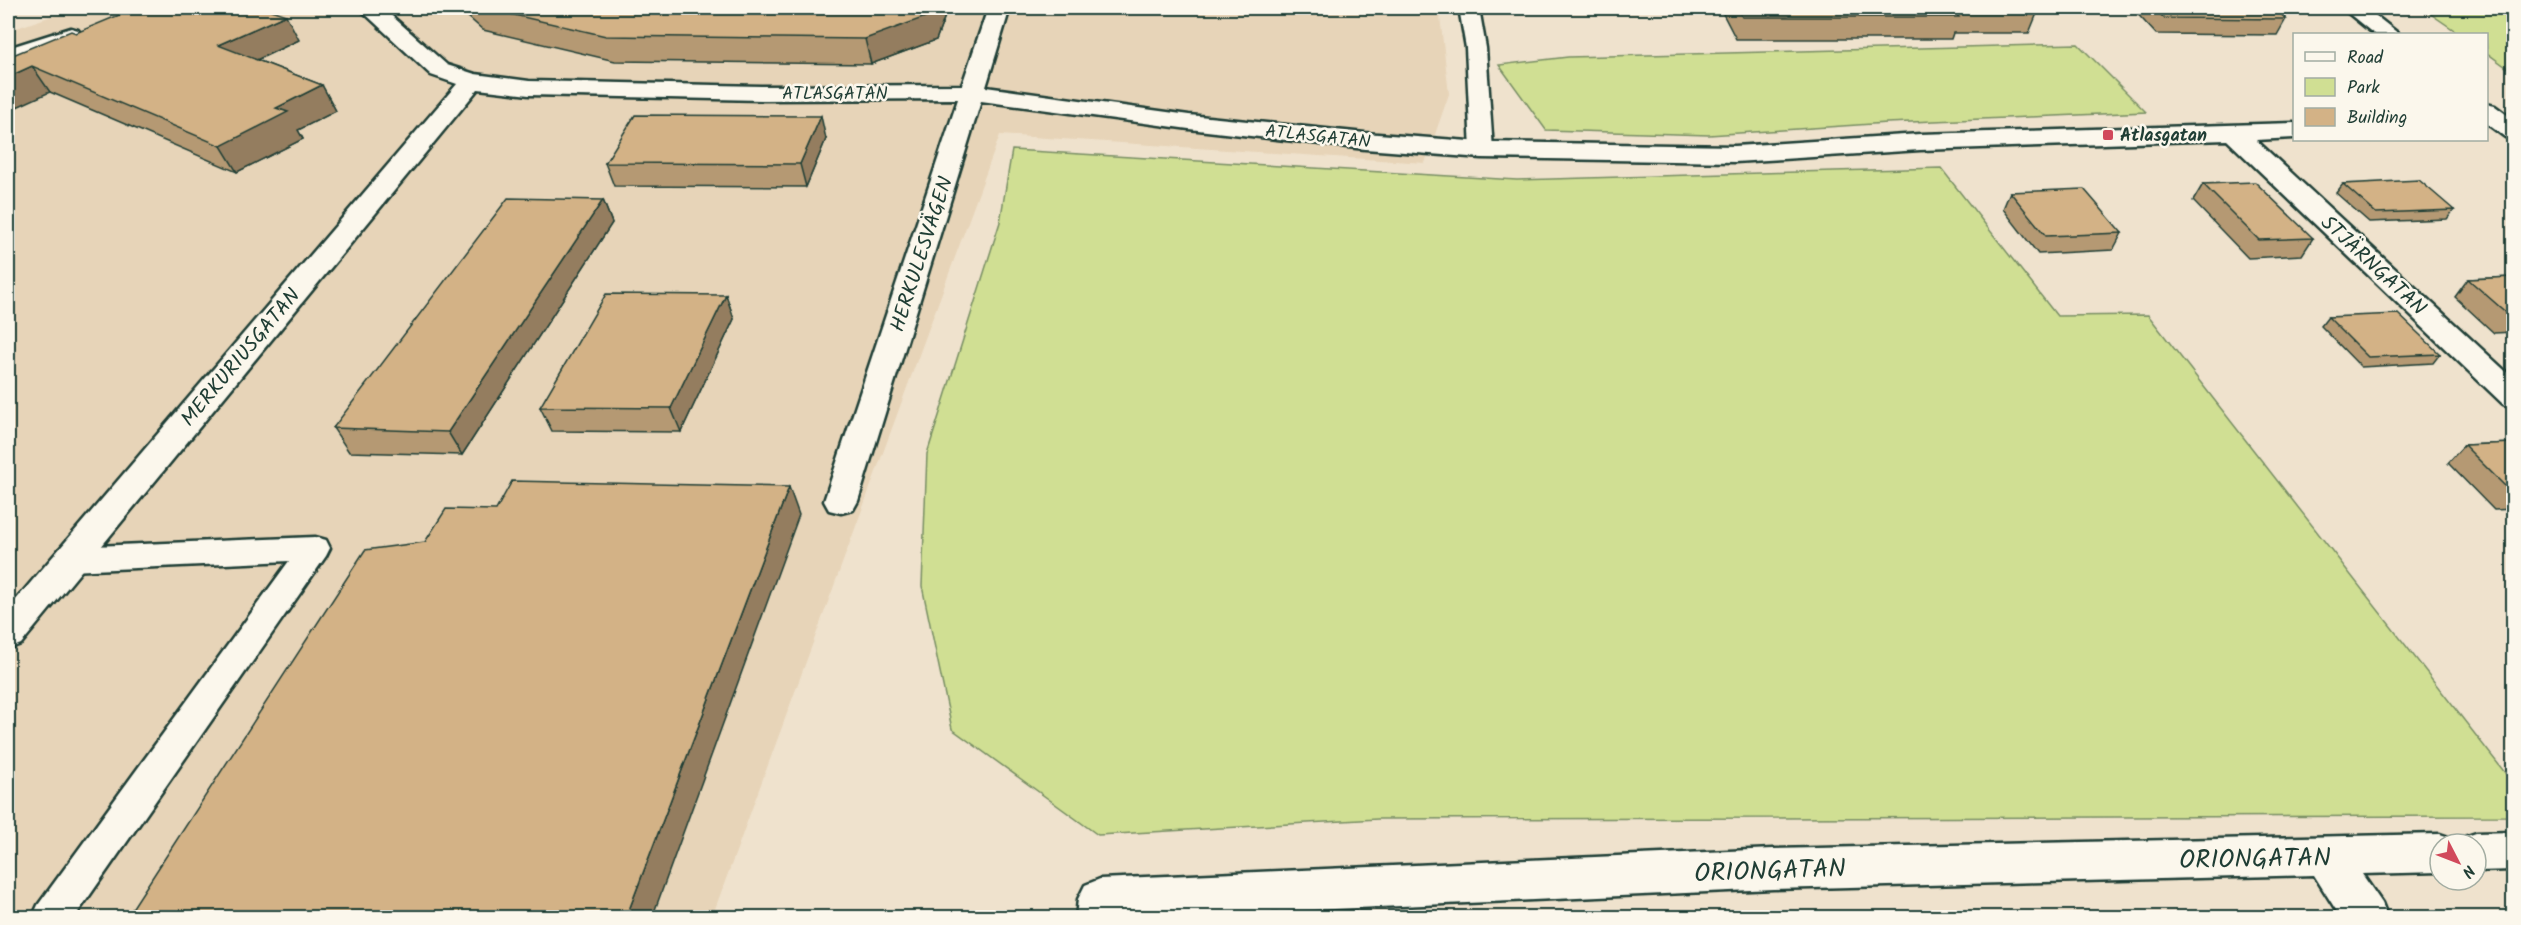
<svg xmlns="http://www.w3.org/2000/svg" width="2521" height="925" font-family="Kalam,sans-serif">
	<rect width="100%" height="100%" fill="#efe2cd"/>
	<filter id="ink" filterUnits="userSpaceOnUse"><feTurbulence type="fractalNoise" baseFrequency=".0167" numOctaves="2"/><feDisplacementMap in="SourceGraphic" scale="12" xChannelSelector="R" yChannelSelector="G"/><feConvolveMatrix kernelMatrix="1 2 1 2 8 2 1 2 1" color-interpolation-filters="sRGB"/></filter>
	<g filter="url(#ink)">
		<polygon fill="#e7d4b8" points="75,8 1439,8 1449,94 1425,163 1000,135 712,917 8,918 8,31"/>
		<g fill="#d0df93" stroke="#788e64" stroke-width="1.5">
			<polygon points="2422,8 2513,8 2513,72 2487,53 2486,34 2460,34"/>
			<polygon points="2078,44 2146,112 1887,123 1709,135 1546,130 1499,65 1568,57"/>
			<polygon points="1012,150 1517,180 1941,168 2057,316 2148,315 2513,783 2513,816 1378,819 1098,835 952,729 922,586 927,454 1000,222"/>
		</g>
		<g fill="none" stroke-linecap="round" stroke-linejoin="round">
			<g stroke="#1f3d34" stroke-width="5">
				<g id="service">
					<polygon points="1459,8 1479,8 1486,48 1493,150 1490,155 1482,157 1474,155 1471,150 1466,48"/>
					<polygon points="71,28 78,30 81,34 78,38 8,60 8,48"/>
					<polygon points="315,537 326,540 330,548 326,556 74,918 32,918 38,905 289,561 70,571 59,567 55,559 59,551 70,547"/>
				</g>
			</g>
			<g stroke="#1f3d34" stroke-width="5">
				<g id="minor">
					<polygon points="359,8 383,8 447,65 475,74 529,81 761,86 962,85 988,8 1010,8 986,87 1189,115 1365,133 1482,142 1735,146 1920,134 2294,123 2294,138 2256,140 2514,379 2514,407 2503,404 2227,140 1920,150 1735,162 1482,158 1365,149 1189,129 981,101 858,501 853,510 841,513 829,510 824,501 958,99 761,100 529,95 478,89 21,644 8,649 8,609 457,84 431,75"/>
					<polygon points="2514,832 2514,870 2476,871 2476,844 2458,844 2461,838 2476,833"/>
					<polygon points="2440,834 2455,839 2457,844 2440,844 2440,872 2362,874 2382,903 2388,918 2341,918 2314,875 1773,889 1139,918 1076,918 1078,899 1085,885 1100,879 1773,849"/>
				</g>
			</g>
			<g stroke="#1f3d34" stroke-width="5">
				<g id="secondary">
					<polygon points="2342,8 2366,8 2399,34 2374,34"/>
					<polygon points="2486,104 2495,106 2514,120 2514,139 2505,137 2486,123"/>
				</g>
			</g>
			<use href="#service" fill="#fbf7ec" fill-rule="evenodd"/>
			<use href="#minor" fill="#fbf7ec" fill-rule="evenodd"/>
			<use href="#secondary" fill="#fbf7ec" fill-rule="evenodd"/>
		</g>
		<g fill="#b59973" stroke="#1f3d34" stroke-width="1.5">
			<polygon points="458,8 948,8 936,40 871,64 615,61 483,30"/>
			<polygon points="1720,8 2035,8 2038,11 2029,33 1953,33 1951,39 1736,39"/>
			<polygon points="2132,8 2274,8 2286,19 2277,35 2156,34"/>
			<polygon points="76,33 299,40 257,60 322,85 336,111 298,130 303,139 237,172 50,92 8,57"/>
			<polygon points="826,139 806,187 614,186 605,163"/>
			<polygon points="2203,184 2313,238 2302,255 2248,258 2193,201"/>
			<polygon points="2343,184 2454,210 2447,219 2369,222 2336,193"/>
			<polygon points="2010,192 2122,233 2113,250 2038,254 2003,209"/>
			<polygon points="603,200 612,223 462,455 349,452 333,428"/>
			<polygon points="2514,277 2514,332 2494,333 2455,297 2468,279"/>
			<polygon points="726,295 734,319 681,432 552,431 540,407"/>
			<polygon points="2328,317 2440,354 2433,363 2361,367 2321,326"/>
			<polygon points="2514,443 2514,509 2494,510 2448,463 2464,445"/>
		</g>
		<g fill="#947d5e" stroke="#1f3d34" stroke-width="1.5">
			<polygon points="934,8 948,8 936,40 871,64 865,39"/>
			<polygon points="286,15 299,40 233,71 218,45"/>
			<polygon points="32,66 50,92 8,111 8,77"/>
			<polygon points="322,85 336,111 298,130 303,139 237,172 221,146 276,108"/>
			<polygon points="821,116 826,139 806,187 800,164"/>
			<polygon points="603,200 612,223 462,455 448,432"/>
			<polygon points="726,295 734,319 681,432 671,408"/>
			<polygon points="789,487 799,515 652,918 626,918"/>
		</g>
		<g fill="#d3b286" stroke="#1f3d34" stroke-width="1.5">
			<polygon points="136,8 265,8 286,15 218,45 322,85 276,108 288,112 221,146 32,66 8,77 8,57 71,31 76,33"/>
			<polygon points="483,8 934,8 931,15 865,39 606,36"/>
			<polygon points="1737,8 2035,8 2038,11 1954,11 1959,17 1742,17"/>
			<polygon points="2154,8 2274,8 2286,19 2164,18"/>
			<polygon points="635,115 821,116 800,164 605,163"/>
			<polygon points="2419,180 2454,210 2376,213 2343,184"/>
			<polygon points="2255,182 2313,238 2259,240 2203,184"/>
			<polygon points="2084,189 2122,233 2046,236 2010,192"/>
			<polygon points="508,198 603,200 448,432 333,428"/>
			<polygon points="2514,277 2514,315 2509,315 2468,279"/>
			<polygon points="606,294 726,295 671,408 540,407"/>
			<polygon points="2398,314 2440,354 2368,357 2328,317"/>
			<polygon points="2514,443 2514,492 2511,492 2464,445"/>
			<polygon points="512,481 789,487 626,918 126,918 365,550 425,542 446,509 496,510"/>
			<polygon points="1333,913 1333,918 1229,918"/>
		</g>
	</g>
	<rect fill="#d1495b" stroke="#fbf7ec" stroke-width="2" x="2102" y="129" width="12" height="12" rx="3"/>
	<g text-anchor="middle" stroke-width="5" stroke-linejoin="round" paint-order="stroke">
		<g font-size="18" fill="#1f3d34" stroke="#fbf7ec">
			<text x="835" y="99">ATLASGATAN</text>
			<text transform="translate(1318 136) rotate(6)" y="6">ATLASGATAN</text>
		</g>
		<g font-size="18" font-weight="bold" fill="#1f3d34" stroke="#fbf7ec" text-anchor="start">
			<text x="2120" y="141">Atlasgatan</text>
		</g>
		<g font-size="21" fill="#1f3d34" stroke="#fbf7ec">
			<text transform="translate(921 254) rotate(-72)" y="7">HERKULESVÄGEN</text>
			<text transform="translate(2374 265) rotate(43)" y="7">STJÄRNGATAN</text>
			<text transform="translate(240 357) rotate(-50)" y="7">MERKURIUSGATAN</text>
		</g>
		<g font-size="26" fill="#1f3d34" stroke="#fbf7ec">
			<text transform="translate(2255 858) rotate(-1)" y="9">ORIONGATAN</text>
			<text transform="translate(1770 870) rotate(-2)" y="9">ORIONGATAN</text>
		</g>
	</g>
	<rect width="2521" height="925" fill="none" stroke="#fbf7ec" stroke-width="30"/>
	<rect x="15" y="15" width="2491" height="895" fill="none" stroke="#1f3d34" stroke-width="2" filter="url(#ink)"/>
	<rect x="2293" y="33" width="195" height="108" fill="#fbf7ec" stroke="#a3ada2" stroke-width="1.5"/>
	<rect x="2305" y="52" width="30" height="9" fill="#fbf7ec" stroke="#a3ada2" stroke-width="1.5"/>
	<text x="2347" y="63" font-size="18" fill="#1f3d34">Road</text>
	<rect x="2305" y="78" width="30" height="18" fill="#d0df93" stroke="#a3ada2" stroke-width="1.5"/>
	<text x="2347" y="93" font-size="18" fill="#1f3d34">Park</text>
	<rect x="2305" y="108" width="30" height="18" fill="#d3b286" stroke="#a3ada2" stroke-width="1.5"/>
	<text x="2347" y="123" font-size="18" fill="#1f3d34">Building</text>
	<g transform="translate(2458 862) rotate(132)"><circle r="28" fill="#fbf7ec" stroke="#a3ada2" stroke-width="1.5"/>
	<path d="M0-4.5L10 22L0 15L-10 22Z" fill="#d1495b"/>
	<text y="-9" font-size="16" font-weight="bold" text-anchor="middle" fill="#1f3d34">N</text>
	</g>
</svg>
